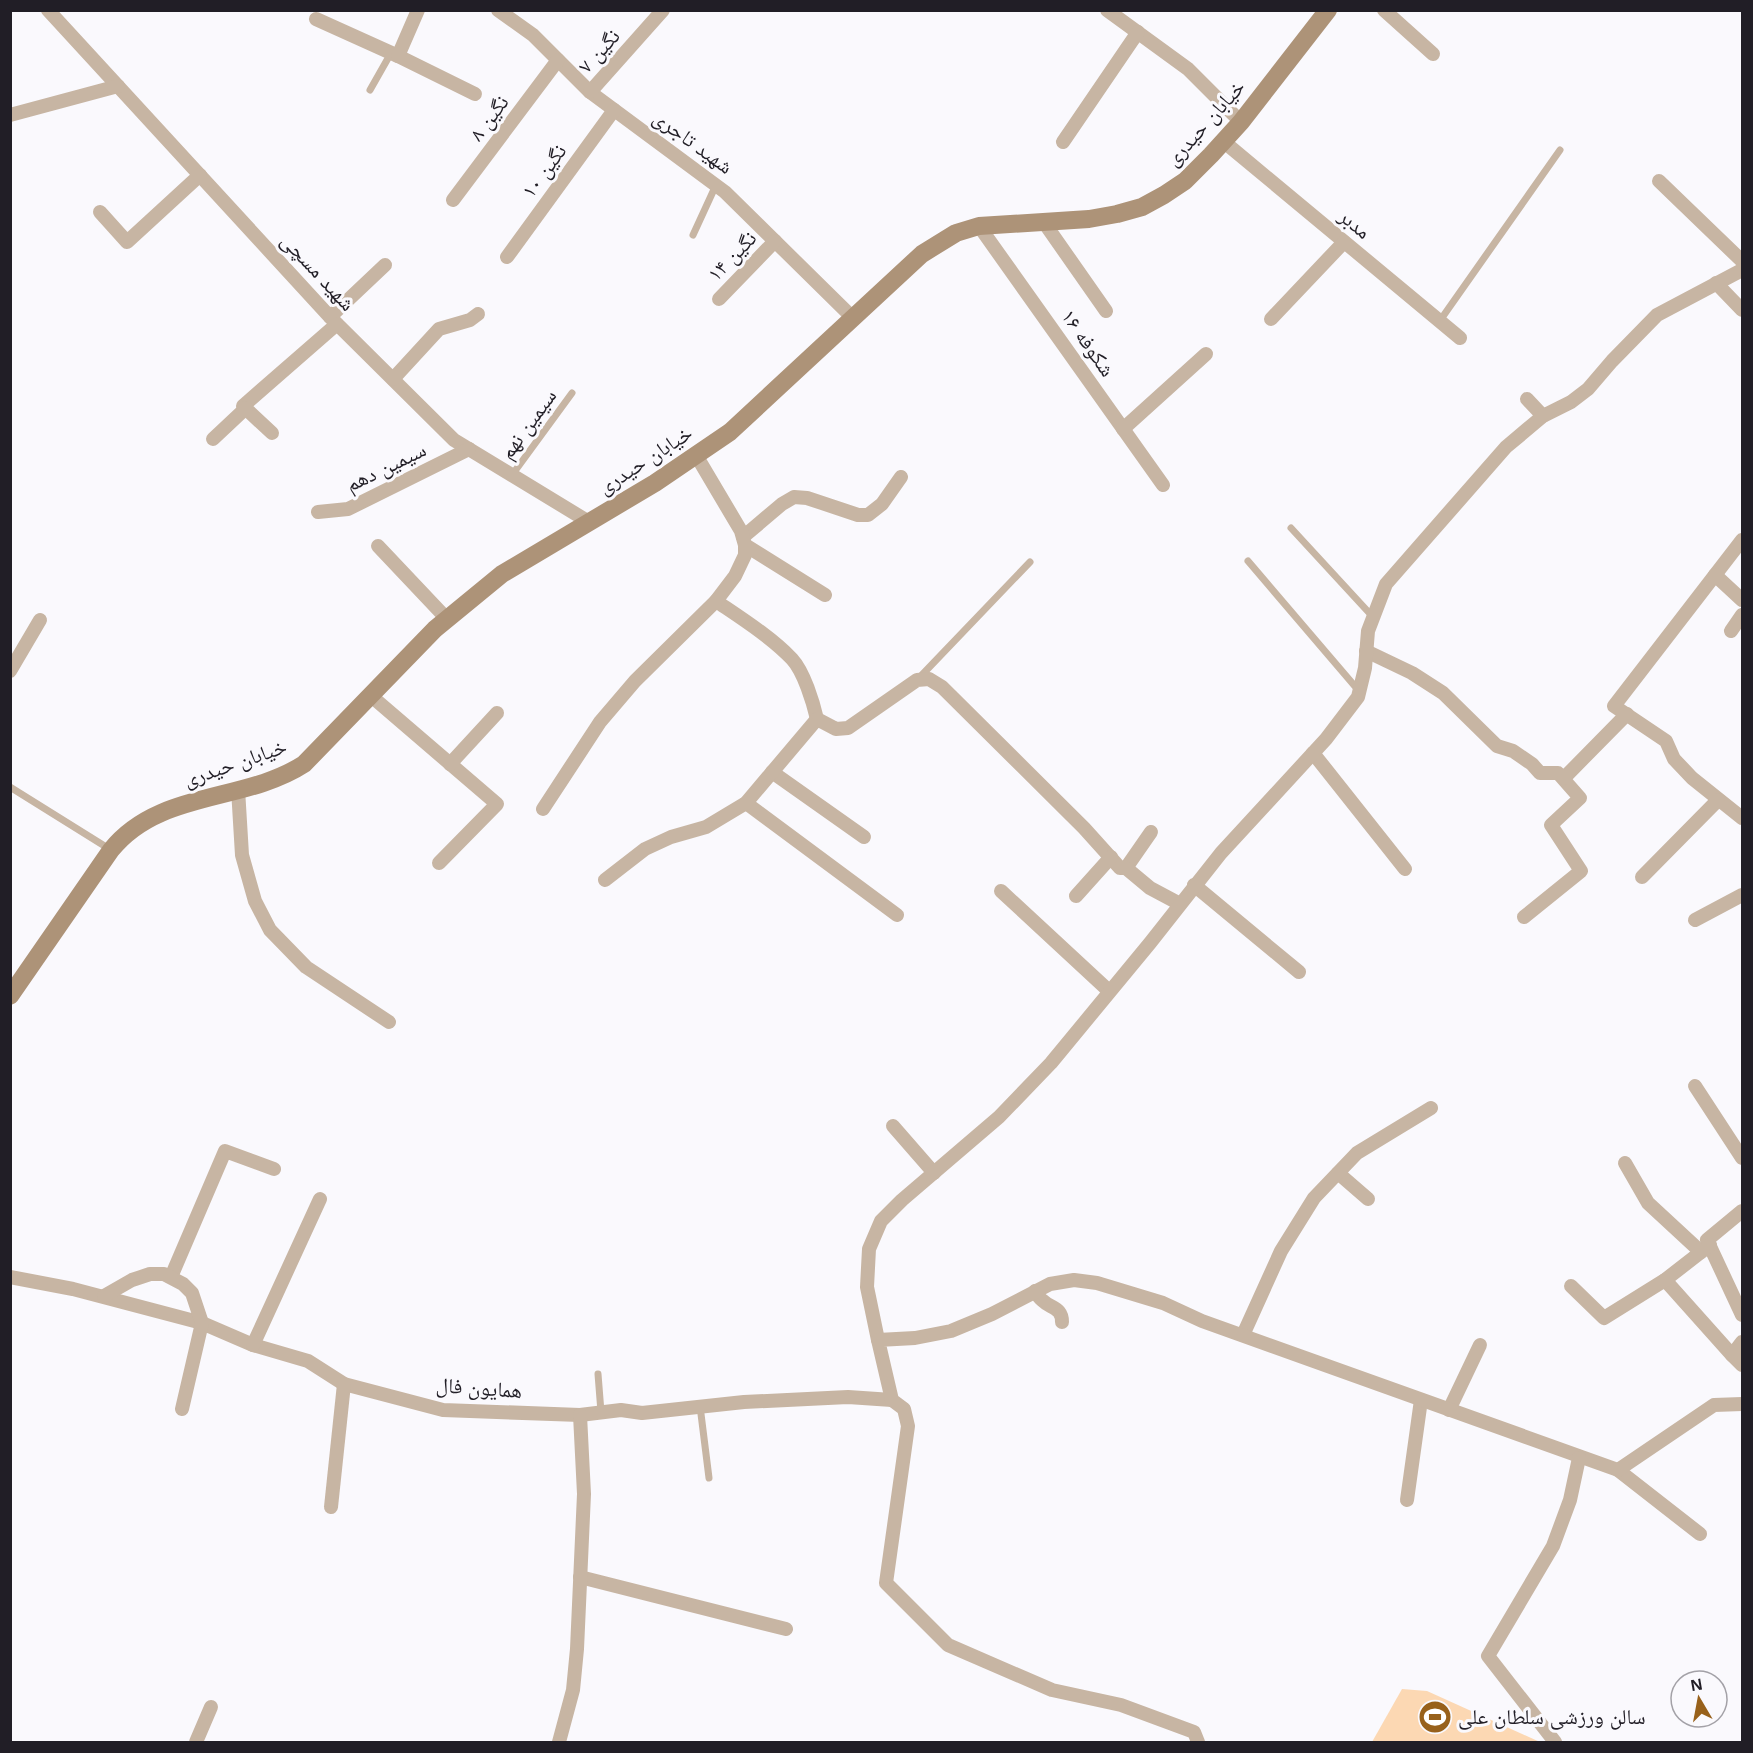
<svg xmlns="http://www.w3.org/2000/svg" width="1753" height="1753" font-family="Helvetica,'Noto Naskh Arabic',sans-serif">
	<rect width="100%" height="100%" fill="#faf9fd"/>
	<polygon fill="#fcd8b3" points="1402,1689 1427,1691 1540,1742 1372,1742"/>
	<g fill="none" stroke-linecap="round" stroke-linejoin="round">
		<g stroke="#c7b5a3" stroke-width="7">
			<polyline points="370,90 391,53"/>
			<polyline points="693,235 716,185"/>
			<polyline points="1439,322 1560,150"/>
			<polyline points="512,475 572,393"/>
			<polyline points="1291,528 1373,617"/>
			<polyline points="1248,561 1359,691"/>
			<polyline points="918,679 1030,562"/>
			<polyline points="10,787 111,850"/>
			<polyline points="598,1374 601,1412"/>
			<polyline points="700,1406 709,1478"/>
		</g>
		<g stroke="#c7b5a3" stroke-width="14">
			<polyline points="48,10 330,317 454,440 589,522"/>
			<polyline points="498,10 533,35 590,92 725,192 853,318"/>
			<polyline points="1107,10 1188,69 1241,122"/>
			<polyline points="1384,10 1433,54"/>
			<polyline points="316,19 398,56 475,94"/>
			<polyline points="398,56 418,10"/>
			<polyline points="590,92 663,10"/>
			<polyline points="10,115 118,86"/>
			<polyline points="1223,141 1460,338"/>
			<polyline points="1063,142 1138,32"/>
			<polyline points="1659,181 1742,261"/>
			<polyline points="453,200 558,60"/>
			<polyline points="100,212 127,242 200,175"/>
			<polyline points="1043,221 1106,311"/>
			<polyline points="979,226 1163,485"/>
			<polyline points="507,257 614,110"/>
			<polyline points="1716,283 1742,310"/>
			<polyline points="719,299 775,241"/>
			<polyline points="330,317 385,265"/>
			<polyline points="1271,319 1344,242"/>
			<polyline points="393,379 439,329 470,320 478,314"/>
			<polyline points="1527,399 1543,416"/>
			<polyline points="1123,429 1206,354"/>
			<polyline points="272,433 243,406 337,324"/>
			<polyline points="213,439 246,408"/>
			<polyline points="318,512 348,509 469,449"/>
			<polyline points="743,537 782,504 794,497 807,498 858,515 868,515 882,504 901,477"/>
			<polyline points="1742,540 1614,706 1666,741 1674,759 1692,778 1742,818"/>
			<polyline points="745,545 825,595"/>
			<polyline points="378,546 447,619"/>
			<polyline points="1715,575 1742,600"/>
			<path d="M716,601C741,618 771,637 792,659C804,672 813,702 817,719"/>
			<polyline points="1731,631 1742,615"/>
			<polyline points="1366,651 1412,673 1443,693 1497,746 1513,751 1532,764 1540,773 1558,773 1580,798 1551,825 1581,871 1524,917"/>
			<polyline points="10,671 40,620"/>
			<polyline points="370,695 497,804 439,863"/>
			<polyline points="1313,753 1405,869"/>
			<polyline points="450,764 497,713"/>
			<polyline points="772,772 864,837"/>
			<polyline points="1564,778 1627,714"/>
			<polyline points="238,789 242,855 255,901 270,930 306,967 389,1022"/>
			<polyline points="746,803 897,915"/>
			<polyline points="543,809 600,722 635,681 716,601 735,576 745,555 745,545 741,531 696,455"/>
			<polyline points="1126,868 1151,832"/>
			<polyline points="1642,877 1718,800"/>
			<polyline points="605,880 645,849 671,837 706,827 746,803 817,719 836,729 848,728 917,680 929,679 942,687 1084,828 1120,868 1126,868 1150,888 1180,904"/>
			<polyline points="1194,885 1299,972"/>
			<polyline points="1001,891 1109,991"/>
			<polyline points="1076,896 1111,857"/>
			<polyline points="1695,920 1742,895"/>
			<polyline points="1695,1086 1742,1158"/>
			<polyline points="893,1126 934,1173"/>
			<polyline points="1625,1163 1648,1203 1701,1252"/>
			<polyline points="1338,1173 1368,1199"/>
			<polyline points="1742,1211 1707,1240 1742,1315"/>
			<polyline points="10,1277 73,1289 202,1323 253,1345 308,1361 344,1384 443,1410 580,1415 621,1410 642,1413 744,1402 848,1397 892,1400"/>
			<polyline points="171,1277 225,1151 274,1169"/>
			<polyline points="1665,1280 1732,1355"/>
			<polyline points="1571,1286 1604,1318 1665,1280 1710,1245"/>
			<path d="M1035,1291C1037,1294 1039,1298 1042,1300C1051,1309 1062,1307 1062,1322"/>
			<polyline points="104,1296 132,1280 150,1274 164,1274 183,1284 192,1293 202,1323 182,1409"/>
			<polyline points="1243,1335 1281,1251 1314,1198 1357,1153 1431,1108"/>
			<polyline points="878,1340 867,1287 869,1249 881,1221 902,1200 999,1117 1051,1063 1150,943 1221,853 1326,739 1358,697 1365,668 1368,631 1386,584 1506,447 1543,416 1571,402 1588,389 1612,361 1657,315 1742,270"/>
			<polyline points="1742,1342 1732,1355 1742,1365"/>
			<polyline points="253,1345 320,1199"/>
			<polyline points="1449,1410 1480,1345"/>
			<polyline points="1618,1470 1700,1534"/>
			<polyline points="1407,1500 1421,1400"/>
			<polyline points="331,1507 344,1384"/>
			<polyline points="580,1577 786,1629"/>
			<polyline points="196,1742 211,1707"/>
			<polyline points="559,1742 573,1690 577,1649 584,1494 580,1415"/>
			<polyline points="1198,1742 1194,1732 1121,1705 1052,1690 948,1645 886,1583 908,1426 904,1409 892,1400 878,1340 915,1338 951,1331 992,1314 1050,1284 1074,1280 1097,1283 1163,1303 1202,1321 1618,1470 1714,1405 1742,1404"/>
			<polyline points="1555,1742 1488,1656 1553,1546 1570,1500 1579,1458"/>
		</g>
		<path stroke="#ad9378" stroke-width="18" d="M10,996L111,850C159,790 244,803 304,764L435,629L502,574L655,483L730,432L922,254L956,233L979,226L1089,219L1117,214L1142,207L1164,195L1185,181L1211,155L1241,122L1328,10"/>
	</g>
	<defs>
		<g id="stadium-disc" transform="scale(1.725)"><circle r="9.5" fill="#98611b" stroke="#faf9fd"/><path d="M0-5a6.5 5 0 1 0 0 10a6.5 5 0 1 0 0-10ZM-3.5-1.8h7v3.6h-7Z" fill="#fff"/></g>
	</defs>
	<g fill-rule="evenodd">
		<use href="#stadium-disc" x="1435" y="1717"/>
	</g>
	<g text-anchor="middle" stroke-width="6" stroke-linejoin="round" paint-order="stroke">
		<g font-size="21" fill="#211e26" stroke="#faf9fd">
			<text transform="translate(599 51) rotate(-48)" y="7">نگین ۷</text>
			<text transform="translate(489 118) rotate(-53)" y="7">نگین ۸</text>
			<text transform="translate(1205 123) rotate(-48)" y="7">خیابان حیدری</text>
			<text transform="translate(693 142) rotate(36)" y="7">شهید تاجری</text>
			<text transform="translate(544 171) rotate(-54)" y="7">نگین ۱۰</text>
			<text transform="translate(1355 224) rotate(40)" y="7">مدبر</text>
			<text transform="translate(732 256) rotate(-46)" y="7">نگین ۱۴</text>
			<text transform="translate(318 272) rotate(47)" y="7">شهید مسچی</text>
			<text transform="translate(1088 343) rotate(55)" y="7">شکوفه ۱۶</text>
			<text transform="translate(528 424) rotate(-54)" y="7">سیمین نهم</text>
			<text transform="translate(645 460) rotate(-33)" y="7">خیابان حیدری</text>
			<text transform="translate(386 467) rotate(-26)" y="7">سیمین دهم</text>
			<text transform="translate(235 763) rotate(-19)" y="7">خیابان حیدری</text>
			<text transform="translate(479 1388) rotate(4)" y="7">همایون فال</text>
		</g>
		<g font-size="21" fill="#211e26" stroke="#faf9fd" text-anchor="start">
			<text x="1458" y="1724">سالن ورزشی سلطان علی</text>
		</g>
	</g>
	<rect width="1753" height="1753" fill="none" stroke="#211e26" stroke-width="24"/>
	<g transform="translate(1699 1699) rotate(350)"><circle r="28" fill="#faf9fd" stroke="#a3a1a7" stroke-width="1.5"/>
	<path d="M0-4.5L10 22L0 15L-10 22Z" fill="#98611b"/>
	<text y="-9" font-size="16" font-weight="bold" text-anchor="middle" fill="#211e26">N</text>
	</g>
</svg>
